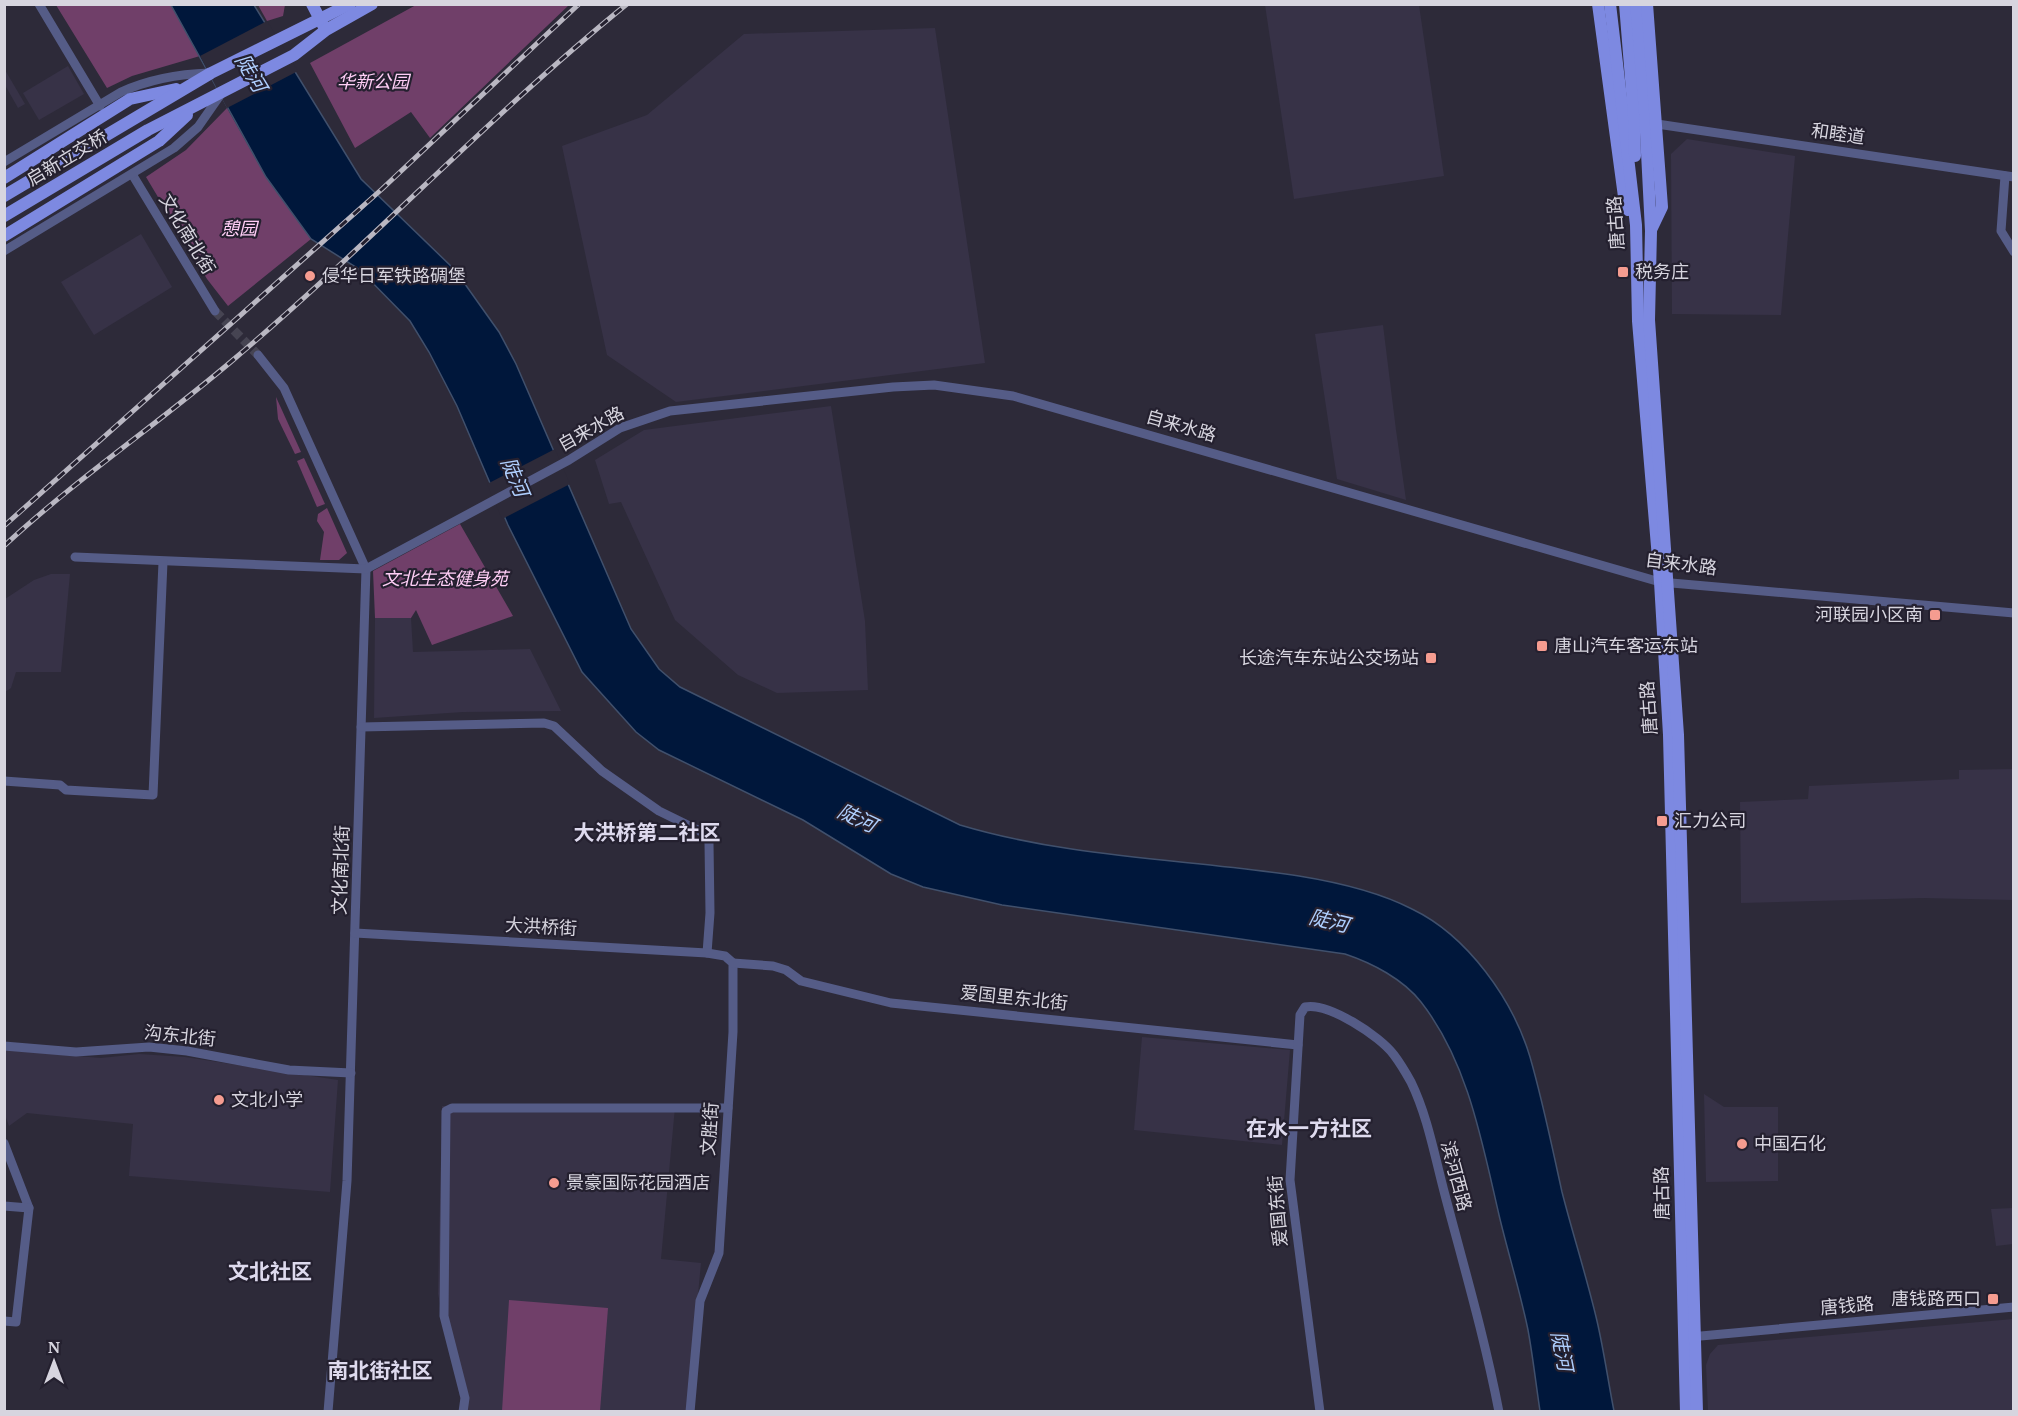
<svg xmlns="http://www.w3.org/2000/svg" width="2018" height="1416" font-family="'PT Serif','Noto Sans SC',serif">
	<rect width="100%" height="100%" fill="#2d2a39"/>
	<g fill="#373247">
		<polygon points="1265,5 1419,5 1444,176 1294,199"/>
		<polygon points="935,28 985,363 676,402 607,355 562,146 647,115 744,34"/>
		<polygon points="68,66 84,94 39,120 23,93"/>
		<polygon points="5,70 25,104 18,108 5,85"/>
		<polygon points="1687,139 1795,156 1781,315 1672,314 1671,154"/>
		<polygon points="141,234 172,287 94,335 61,282"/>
		<polygon points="1383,325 1396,430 1406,500 1337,479 1315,334"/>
		<polygon points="831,406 865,621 868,690 777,693 738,675 675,620 621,502 609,504 595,460 644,430"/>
		<polygon points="51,574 70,574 61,672 16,672 11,688 5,692 5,599 34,580"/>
		<polygon points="375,618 411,618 413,652 530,649 561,711 463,712 374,718"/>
		<polygon points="2013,769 2013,900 1923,898 1741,903 1740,802 1808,799 1809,786 1959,779 1959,770"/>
		<polygon points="1142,1037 1290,1050 1282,1145 1134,1130"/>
		<polygon points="4,1050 101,1058 139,1054 185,1057 338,1080 330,1192 129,1176 133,1124 27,1113 9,1126 5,1115"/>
		<polygon points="1704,1094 1724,1107 1778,1107 1778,1181 1706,1182"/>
		<polygon points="442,1106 675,1107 661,1259 701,1263 687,1411 463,1411 438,1294"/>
		<polygon points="2013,1208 2013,1244 1996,1246 1991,1209"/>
		<polygon points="2013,1319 2013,1411 1708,1411 1706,1365 1710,1354 1718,1345"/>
	</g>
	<g fill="#703f69">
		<polygon points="56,5 171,5 200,56 132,76 107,88"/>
		<polygon points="258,5 285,5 283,16 267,21"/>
		<polygon points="416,5 569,5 430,138 411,112 355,148 310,63"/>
		<polygon points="227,108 266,177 311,239 228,306 207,279 146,177 186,150"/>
		<polygon points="276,397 301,452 295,454 278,419"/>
		<polygon points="304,458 325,504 317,507 297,461"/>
		<polygon points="327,508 347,553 339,560 320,560 324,532 317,521 318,514"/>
		<polygon points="460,524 513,616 432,645 416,610 411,618 375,618 373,571"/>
		<polygon points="509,1300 608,1308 600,1411 502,1411"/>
	</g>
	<path fill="#00173b" stroke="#40506c" stroke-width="1.5" d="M171,5H254L361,179L455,270L499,332L516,364L631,629L659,669L680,687L960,825C1070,858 1186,859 1299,876C1336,882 1379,892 1412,909C1468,936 1513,1000 1530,1057C1543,1102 1552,1147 1562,1192C1573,1235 1587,1278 1597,1321C1604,1351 1608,1381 1614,1411H1540C1536,1385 1533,1357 1528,1330C1520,1291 1508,1253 1499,1215C1482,1142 1468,1062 1421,1002C1403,979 1372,963 1345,954L1002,905L923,887L891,874L803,820L659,750L636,732L582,672L508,525L457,406L429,352L410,321L359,269L311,239L266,177Z"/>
	<g fill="#2d2a39">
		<polygon points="267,21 298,71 227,108 200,56"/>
		<polygon points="555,449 570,484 502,519 487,484"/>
	</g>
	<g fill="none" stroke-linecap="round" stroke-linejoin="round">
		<polyline stroke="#464452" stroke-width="9" stroke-dasharray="9 4.5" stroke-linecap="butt" points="215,311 258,355"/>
		<g stroke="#555c87" stroke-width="9">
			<polyline points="39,4 100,106"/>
			<polyline points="1657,124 2014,177"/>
			<path d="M4,162L121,92C150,79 177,74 209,73"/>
			<polyline points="132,174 215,311"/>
			<polyline points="2005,176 2001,231 2014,252"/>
			<polyline points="4,251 174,148 198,127 221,94"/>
			<polyline points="258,355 284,388 366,569 347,1181 328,1412"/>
			<polyline points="75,557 366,569 569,460 620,428 670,411 893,387 934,385 1013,396 1660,582 2014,613"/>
			<polyline points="361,727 544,723 554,726 602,771 659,811 706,834 709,843 710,913 707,953"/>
			<polyline points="4,781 60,785 66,790 153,795 163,562"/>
			<polyline points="355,933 707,953 725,956 733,963 733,1032 719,1253 700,1301 690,1412"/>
			<polyline points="733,963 773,966 786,970 801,981 891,1003 1298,1045"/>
			<polyline points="4,1046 76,1052 149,1047 187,1051 289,1070 351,1073"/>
			<polyline points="4,1143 29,1208 16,1322 4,1321"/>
			<polyline points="4,1206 29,1208"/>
			<polyline points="1690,1337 2014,1307"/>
			<polyline points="463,1412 465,1398 444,1316 446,1111 452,1108 728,1108"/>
			<path d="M1320,1412L1290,1180L1300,1015L1305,1007C1328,1002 1380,1036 1394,1055C1400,1063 1406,1073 1411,1082C1428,1117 1435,1158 1445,1195C1464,1267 1485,1339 1499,1412"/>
		</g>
		<g stroke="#7d89e1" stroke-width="12">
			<polyline points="312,4 324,27"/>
			<polyline points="1598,4 1625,204 1628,210"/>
			<polyline points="1610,4 1636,225 1638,321 1660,582 1669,735 1686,1412"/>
			<polyline points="1625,4 1634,116 1635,156"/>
			<polyline points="1636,4 1645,113 1651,231 1649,320 1678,735 1697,1412"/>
			<polyline points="1647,4 1662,207 1651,230"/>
			<polyline points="4,178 130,99 176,89"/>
			<polyline points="4,196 211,73 350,4"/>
			<polyline points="4,216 148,130 294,55 326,30 372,4"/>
			<polyline points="4,236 159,141 187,115"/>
		</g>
		<g stroke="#b9b7c2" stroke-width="5">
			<g id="rail">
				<polyline points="4,526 382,189 579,4"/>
				<path d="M4,546C76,479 158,424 233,360C368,246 489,116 627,4"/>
			</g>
		</g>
		<use href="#rail" stroke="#24202f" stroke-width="3" stroke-dasharray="9" stroke-linecap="butt"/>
	</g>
	<g fill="#f59c90" stroke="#24202f" stroke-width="2">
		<rect x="1617" y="266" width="12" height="12" rx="3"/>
		<circle cx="310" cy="276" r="6"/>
		<rect x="1929" y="609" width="12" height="12" rx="3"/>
		<rect x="1536" y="640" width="12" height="12" rx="3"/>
		<rect x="1425" y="652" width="12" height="12" rx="3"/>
		<rect x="1656" y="815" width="12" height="12" rx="3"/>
		<circle cx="219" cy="1100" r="6"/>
		<circle cx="1742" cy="1144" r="6"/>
		<circle cx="554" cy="1183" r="6"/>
		<rect x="1987" y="1293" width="12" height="12" rx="3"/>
	</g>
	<g text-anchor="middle" stroke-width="4.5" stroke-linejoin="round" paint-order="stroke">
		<g font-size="18" font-style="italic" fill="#ffcef6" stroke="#24202f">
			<text x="373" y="88">华新公园</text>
			<text x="239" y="235">憩园</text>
			<text x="445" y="585">文北生态健身苑</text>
		</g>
		<g font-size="18" fill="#d7d5df" stroke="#24202f">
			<text transform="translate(1838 134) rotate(8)" y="6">和睦道</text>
			<text transform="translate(67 158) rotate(-31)" y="6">启新立交桥</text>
			<text transform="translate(1616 223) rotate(-94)" y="6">唐古路</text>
			<text transform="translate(187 234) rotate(59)" y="6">文化南北街</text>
			<text transform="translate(1181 426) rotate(16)" y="6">自来水路</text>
			<text transform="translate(591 429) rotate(-29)" y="6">自来水路</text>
			<text transform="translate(1681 564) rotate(7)" y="6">自来水路</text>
			<text transform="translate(1649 708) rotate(-94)" y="6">唐古路</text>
			<text transform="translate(341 870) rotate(-88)" y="6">文化南北街</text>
			<text transform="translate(541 927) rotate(3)" y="6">大洪桥街</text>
			<text transform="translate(1014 998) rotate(6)" y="6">爱国里东北街</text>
			<text transform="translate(180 1036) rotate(6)" y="6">沟东北街</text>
			<text transform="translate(710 1129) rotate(-86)" y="6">文胜街</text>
			<text transform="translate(1456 1176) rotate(75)" y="6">滨河西路</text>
			<text transform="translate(1662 1193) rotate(-91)" y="6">唐古路</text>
			<text transform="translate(1278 1211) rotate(-95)" y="6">爱国东街</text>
			<text transform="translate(1847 1306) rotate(-5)" y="6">唐钱路</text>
		</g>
		<g font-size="18" fill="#d7d5df" stroke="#24202f" text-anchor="start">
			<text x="1635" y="278">税务庄</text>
			<text x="322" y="282">侵华日军铁路碉堡</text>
			<text x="1923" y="621" text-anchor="end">河联园小区南</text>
			<text x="1554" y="652">唐山汽车客运东站</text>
			<text x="1419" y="664" text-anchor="end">长途汽车东站公交场站</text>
			<text x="1674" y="827">汇力公司</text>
			<text x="231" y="1106">文北小学</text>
			<text x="1754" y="1150">中国石化</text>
			<text x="566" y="1189">景豪国际花园酒店</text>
			<text x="1981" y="1305" text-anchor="end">唐钱路西口</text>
		</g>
		<g font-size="20" font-style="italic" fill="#aecefd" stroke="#24202f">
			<text transform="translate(251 73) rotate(59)" y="7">陡河</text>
			<text transform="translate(515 477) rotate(67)" y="7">陡河</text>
			<text transform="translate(857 818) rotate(25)" y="7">陡河</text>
			<text transform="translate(1329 921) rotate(13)" y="7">陡河</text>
			<text transform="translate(1562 1351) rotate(79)" y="7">陡河</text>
		</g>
		<g font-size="21" font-weight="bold" fill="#dedaee" stroke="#24202f">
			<text x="647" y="840">大洪桥第二社区</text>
			<text x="1309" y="1136">在水一方社区</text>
			<text x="270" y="1279">文北社区</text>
			<text x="380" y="1378">南北街社区</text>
		</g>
	</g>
	<rect width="2018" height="1416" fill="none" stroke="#d7d5df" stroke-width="12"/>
	<g transform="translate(54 1362)" stroke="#24202f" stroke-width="4.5" paint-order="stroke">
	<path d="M0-4.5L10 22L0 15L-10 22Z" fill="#d7d5df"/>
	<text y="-9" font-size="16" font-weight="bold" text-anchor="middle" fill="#d7d5df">N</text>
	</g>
</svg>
